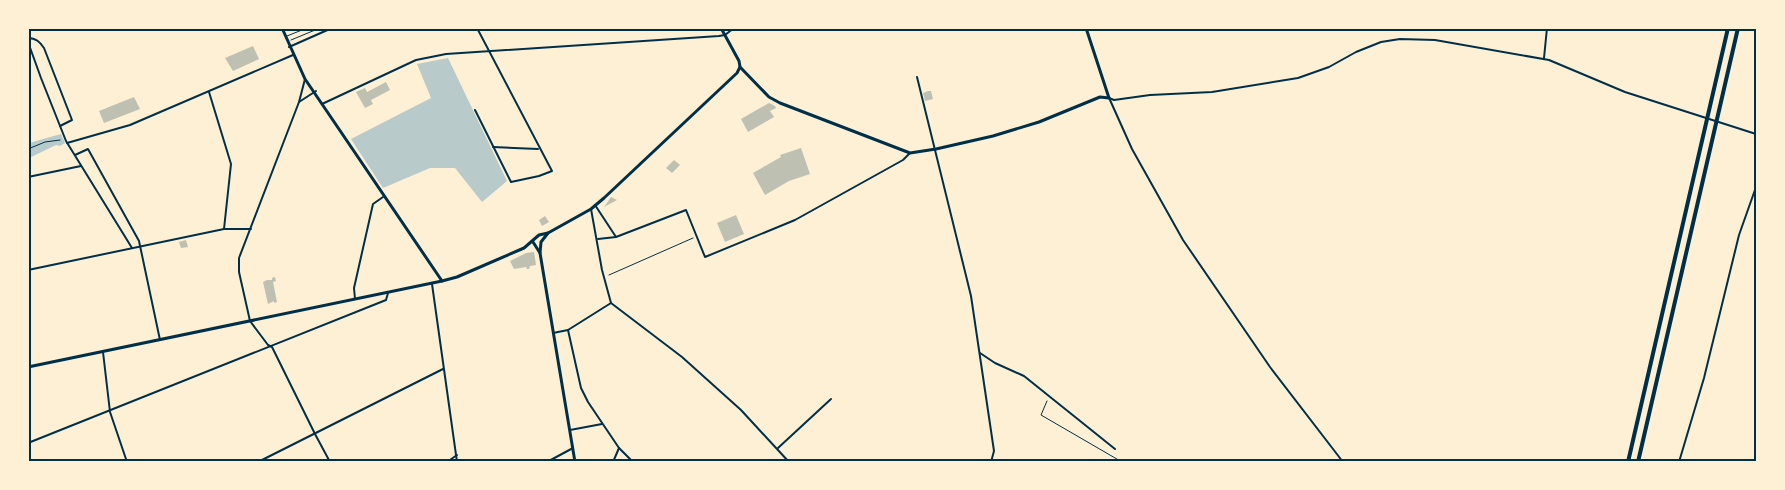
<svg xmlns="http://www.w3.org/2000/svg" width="1785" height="490" font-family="'Zilla Slab',serif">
	<rect width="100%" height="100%" fill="#fdf0d5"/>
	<g fill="#b9caca">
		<polygon points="448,58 507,181 482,202 455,168 430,168 383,188 351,139 431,98 417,64"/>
		<polygon points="61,134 65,143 60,146 56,145 29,158 29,143"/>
	</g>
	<g fill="#bec0b2">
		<polygon points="253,46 259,59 233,71 225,58"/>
		<polygon points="386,82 390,90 371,100 373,104 365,108 356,92 365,88 367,92"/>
		<polygon points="928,91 931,91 933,99 925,101 923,93"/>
		<polygon points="134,97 140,109 104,123 99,111"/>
		<polygon points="769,103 775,106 776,108 770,111 774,117 748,132 741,119"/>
		<polygon points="801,148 810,174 789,181 765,195 753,173 781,157 780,155"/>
		<polygon points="674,160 680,165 672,173 666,168"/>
		<polygon points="611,197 617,200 604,207 607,203"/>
		<polygon points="736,215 744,234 725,242 717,223"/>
		<polygon points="545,216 549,222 542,226 539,220"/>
		<polygon points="186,240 188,247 181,248 179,242"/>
		<polygon points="534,252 536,265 530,266 529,269 527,269 526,267 514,269 510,261 526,253"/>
		<polygon points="275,277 276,281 273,282 277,302 274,303 274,301 268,304 263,282 267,280 272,280 272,278"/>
	</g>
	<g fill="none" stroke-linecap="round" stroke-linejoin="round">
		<g stroke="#003049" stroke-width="1">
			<polyline points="291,40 320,28"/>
			<polyline points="28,149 45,142 60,140"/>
			<polyline points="609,275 693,238"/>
			<polyline points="1047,401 1041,415 1122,462"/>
		</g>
		<polyline stroke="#003049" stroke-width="1" points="287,36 307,28"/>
		<g stroke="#003049" stroke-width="2">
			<polyline points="28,29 29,28"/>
			<path d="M28,38C36,38 40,42 44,48L72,120L60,126"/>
			<polyline points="28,42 41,78 66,141 132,248"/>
			<polyline points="289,47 332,28"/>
			<polyline points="1544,58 1547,28"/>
			<polyline points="917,77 971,296 994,451 991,462"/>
			<polyline points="305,79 299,102 239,258 239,272 250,321 268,345 272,347 315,434 330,462"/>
			<polyline points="209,92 231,164 224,229"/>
			<polyline points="1109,98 1114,100 1150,95 1212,92 1298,78 1329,67 1356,52 1381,42 1400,39 1435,40 1549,60 1625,92 1756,134"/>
			<polyline points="1110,100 1132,149 1183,240 1270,367 1343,462"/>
			<polyline points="299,102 316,91"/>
			<polyline points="322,104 416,60 446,54 719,36 725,35 734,28"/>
			<polyline points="475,110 511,182 539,176 552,171 477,28"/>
			<polyline points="67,143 130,125 293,55"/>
			<polyline points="493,147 538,149"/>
			<polyline points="75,155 88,149 139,241 160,340"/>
			<polyline points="28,177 81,166"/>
			<polyline points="595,205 616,237"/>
			<polyline points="591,209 602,270 611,303"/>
			<polyline points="598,239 616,237 686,210 705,257 795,220 903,160 910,153"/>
			<polyline points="28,270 224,229 251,229"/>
			<polyline points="432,284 457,462"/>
			<polyline points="355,299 354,288 373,204 383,197"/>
			<polyline points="611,303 682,357 741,410 789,462"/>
			<polyline points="568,330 581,388 588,402 619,448 633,462"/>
			<polyline points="553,333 568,330 611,303"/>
			<polyline points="103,352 110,412 127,462"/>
			<polyline points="980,353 995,363 1024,376 1115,449"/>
			<polyline points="570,430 602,424"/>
			<polyline points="28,443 386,300 388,293"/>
			<polyline points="778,448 831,399"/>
			<polyline points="258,462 443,369"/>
			<polyline points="447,462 457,455"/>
			<polyline points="547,462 573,448"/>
			<polyline points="613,462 619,448"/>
			<polyline points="1589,462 1597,460 1605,462"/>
			<polyline points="1679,462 1704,378 1739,235 1756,187"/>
		</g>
		<g stroke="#003049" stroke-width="3">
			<polyline points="1086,28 1109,98"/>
			<polyline points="740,67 769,97 780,103 910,153 936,149 993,136 1039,122 1100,97 1109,98"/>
		</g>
		<g stroke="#003049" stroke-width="3">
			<polyline points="282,28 305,79 442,281"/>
			<polyline points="548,233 541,242 540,253 575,462"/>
			<polyline points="533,242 540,253"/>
			<polyline points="28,367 442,281 457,277 524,248 539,235 548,233 591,209 604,198 737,73 740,67 739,61 721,28"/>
		</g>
		<g stroke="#003049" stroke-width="4">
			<polyline points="1628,462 1728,28"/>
			<polyline points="1638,462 1738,28"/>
		</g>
	</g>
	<rect width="1785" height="490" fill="none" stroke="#fdf0d5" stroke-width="60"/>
	<rect x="30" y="30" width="1725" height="430" fill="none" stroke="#003049" stroke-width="2"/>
</svg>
